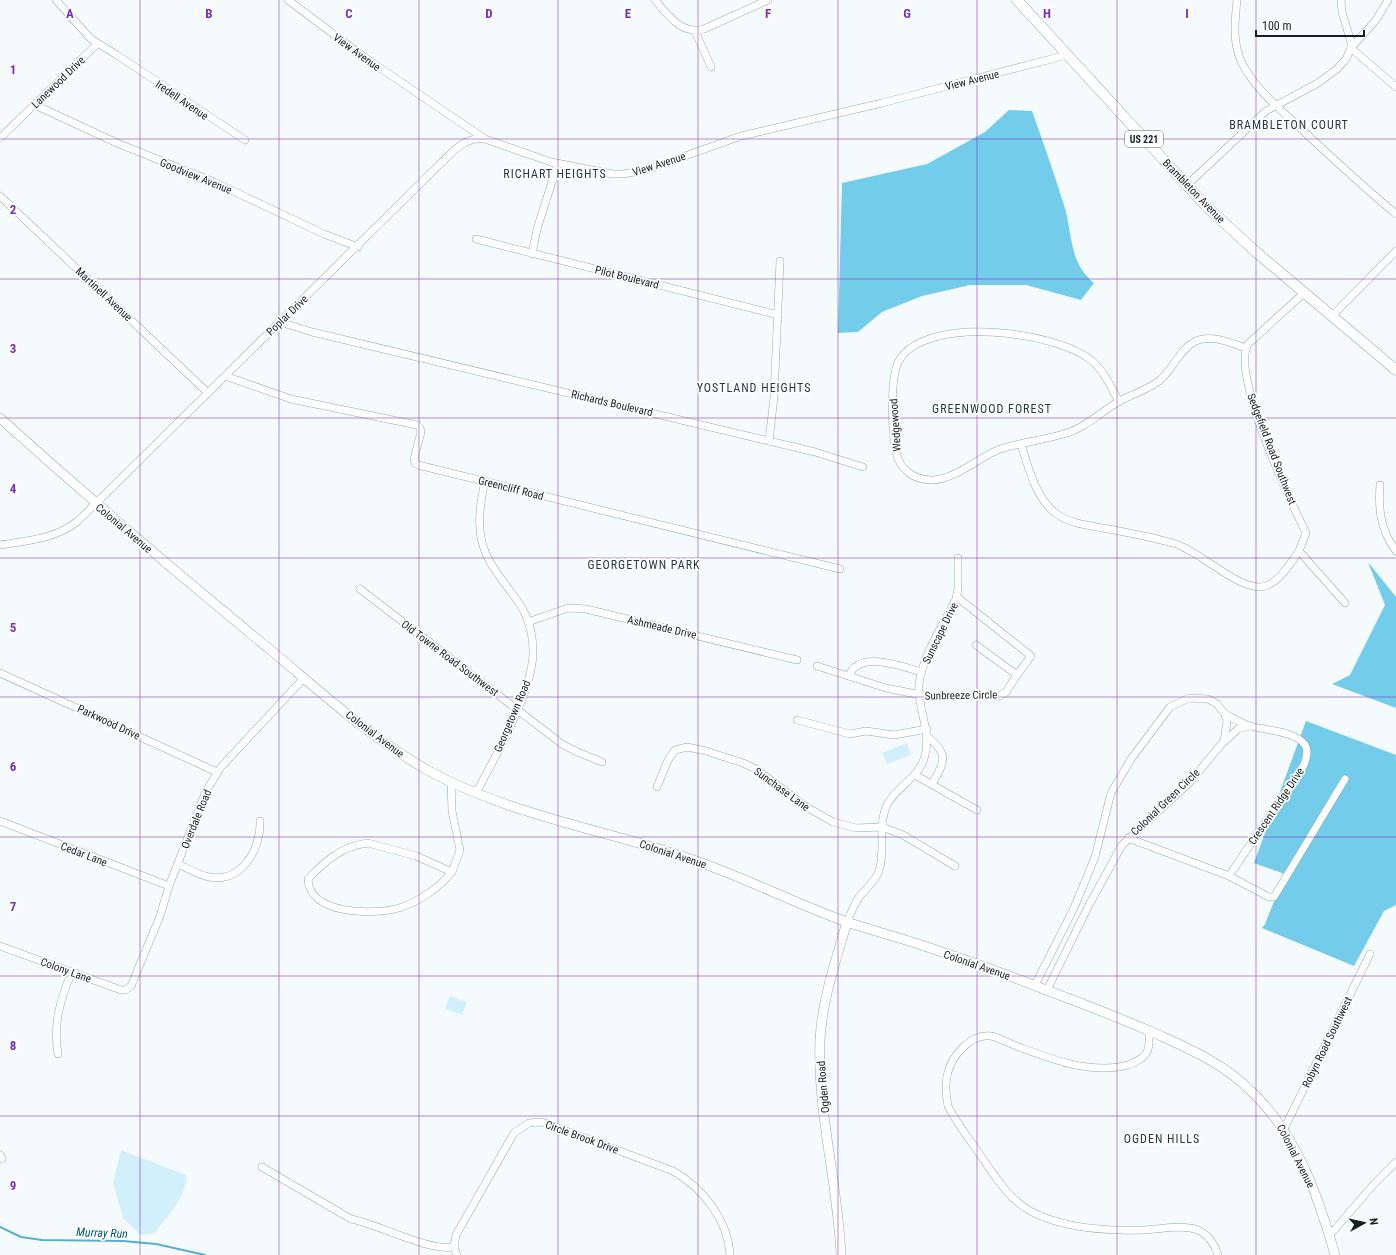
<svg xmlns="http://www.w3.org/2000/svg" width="1396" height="1255" font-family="'Roboto Condensed',sans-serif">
	<rect width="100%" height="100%" fill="#f5fbfd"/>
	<g fill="#d1f0fc">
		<polygon points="907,743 911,755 887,764 882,753"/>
		<polygon points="450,996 467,1002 462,1015 445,1009"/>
		<path d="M121,1150L186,1175C190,1192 165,1219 155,1233L141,1235L123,1218L113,1183Z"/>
	</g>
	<g fill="#73cce9">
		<path d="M1009,110L1032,111C1043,142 1054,173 1064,205C1073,233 1068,262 1094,283L1081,300L1026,285H970L922,296L882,312L858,332L838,333L842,183L927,164L985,132Z"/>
		<polygon points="1368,562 1396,597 1396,708 1332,684 1350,675 1385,605"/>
		<polygon points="1306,721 1396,755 1396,905 1384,911 1354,966 1262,928 1265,924 1285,874 1254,863"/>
	</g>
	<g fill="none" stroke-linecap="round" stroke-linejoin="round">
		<polyline stroke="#56afcc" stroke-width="2" points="0,1227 21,1237 42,1240 123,1241 156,1244 205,1255"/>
		<g stroke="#8eacb7" stroke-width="8">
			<g id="street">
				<polyline points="56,0 91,39 117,55 245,140"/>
				<polyline points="288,0 364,57 485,139 551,162 613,174 623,174 646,170 741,136 882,103 1067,55"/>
				<path d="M655,0C668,15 681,35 704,29L768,0"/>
				<path d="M1237,0C1235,21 1232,43 1242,63C1254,88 1279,108 1298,126C1330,156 1362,186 1396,214"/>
				<polyline points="1341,0 1342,12 1351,42 1351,48 1396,87"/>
				<polyline points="695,31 711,67"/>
				<polyline points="35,105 117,143 214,182 324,234 358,247"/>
				<polyline points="0,138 97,44"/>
				<polyline points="1187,185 1266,111 1318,83 1337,69 1346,59 1351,48 1376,20 1388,0"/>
				<polyline points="0,196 208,393"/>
				<polyline points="476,239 778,315"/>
				<polyline points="532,254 537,229 558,163"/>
				<path d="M1304,293L1248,344C1231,375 1290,500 1306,533L1299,551L1345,603"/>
				<polyline points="1332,316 1396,251"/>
				<polyline points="280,322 312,332 815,452 863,467"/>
				<polyline points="225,376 291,399 417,425 420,428 421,432 414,459 415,463 418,465 840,569"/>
				<path d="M1119,402C1111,387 1104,371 1092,361C1057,331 928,315 900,359C889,375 892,433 896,452C900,470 914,480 932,480C957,479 977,458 1000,449C1022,442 1045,440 1067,433C1086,427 1101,412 1118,402C1132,394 1147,390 1159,381C1173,370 1179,350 1194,342C1210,333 1230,343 1246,348"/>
				<polyline points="769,441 774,397 780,261"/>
				<path d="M1021,444C1028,466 1035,496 1054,512C1070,525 1094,526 1114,530C1135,534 1156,538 1176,544C1202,553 1235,587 1260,587C1276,587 1291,563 1299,551"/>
				<path d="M1380,485C1378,510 1381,531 1396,551"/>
				<path d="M0,545C28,541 55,539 78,521L440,164C452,153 464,137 483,139"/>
				<polyline points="360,589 562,744 575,751 602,762"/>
				<polyline points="957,597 1031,656 1017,675"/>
				<polyline points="528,622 568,608 586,609 797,660"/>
				<polyline points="817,666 886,688 926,696 1000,696 1006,692 1017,675 976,645"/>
				<polyline points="0,673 217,772"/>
				<path d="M849,676C858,650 902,666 921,672"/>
				<path d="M1225,714C1233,718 1241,723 1250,726C1264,730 1296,731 1305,745C1309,751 1306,759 1304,765L1229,876"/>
				<polyline points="797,720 850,734 866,731 894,735 927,729"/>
				<path d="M928,737C950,755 944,763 932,784"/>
				<polyline points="1225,741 1238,729 1249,726"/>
				<polyline points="915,775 977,810"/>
				<polyline points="451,782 452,811 460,850 452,872"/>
				<polyline points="657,787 668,760 675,750 687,747 706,751 743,763 756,769 805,806 833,822 856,828 882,827 903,835 955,866"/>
				<path d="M476,793C495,757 534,690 533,650C532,606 509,595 490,562C475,537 479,508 485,481"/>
				<polyline points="0,821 169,886"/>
				<polyline points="1128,838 1229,876 1269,897 1274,897 1345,779"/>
				<path d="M368,843L416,856L452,872C439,888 418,902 399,908C374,915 309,915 308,879C325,861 342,846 368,843Z"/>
				<path d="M178,864C187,868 198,875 209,877C242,883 261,849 260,821"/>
				<path d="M847,922C851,913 854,905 859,897C866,888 875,882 879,871C886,850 877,826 887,805C896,787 917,779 924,759C933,732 917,710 919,684C922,657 944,623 956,599L958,589V558"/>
				<polyline points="0,946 121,990 125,990 131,986 160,916 169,886 206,791 221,767 304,678"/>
				<polyline points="1035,985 1074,908 1086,879 1095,857 1111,793 1131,759 1170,707 1189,698 1208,699 1217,704 1225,714 1227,722 1224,741 1190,782 1122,845 1089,905 1047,990"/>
				<path d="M1149,1031C1149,1037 1150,1047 1147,1052C1142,1061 1129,1065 1119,1067C1084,1072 1052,1059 1019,1047C1010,1044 1000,1038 991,1036C970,1033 950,1058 947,1076C945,1086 946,1096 948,1106C956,1122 968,1137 978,1152C993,1173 1007,1198 1030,1211C1062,1228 1104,1231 1140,1230C1158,1230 1180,1224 1198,1230C1208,1234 1215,1245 1218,1255"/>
				<path d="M58,1054C53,1025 60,999 72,972"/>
				<polyline points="1284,1129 1370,954"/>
				<polyline points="0,1155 2,1159"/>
				<path d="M262,1167L351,1219C381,1225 427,1251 454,1247"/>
				<polyline points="1329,1236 1374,1184 1396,1162"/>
				<path d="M457,1255L454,1247L456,1235L514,1133L529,1123L542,1122L673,1171C703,1188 728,1220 730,1255"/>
			</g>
		</g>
		<g stroke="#8eacb7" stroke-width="10">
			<g id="secondary">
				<path d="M0,418C89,498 180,576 273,652C323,694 372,739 429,771C505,812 588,827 669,852C729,870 785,899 844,921C867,929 891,935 915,943C958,957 1003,973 1046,990C1084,1004 1122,1019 1159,1035C1192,1050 1224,1064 1250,1090C1296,1133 1318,1195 1335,1255"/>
				<path d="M841,1255C838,1184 817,1111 820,1040C822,1000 836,960 847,922"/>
			</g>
		</g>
		<g stroke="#8eacb7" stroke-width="11">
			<polyline id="primary" points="1017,0 1206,206 1256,252 1396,370"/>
		</g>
		<use href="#street" stroke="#fff" stroke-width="7"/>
		<use href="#secondary" stroke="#fff" stroke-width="9"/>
		<use href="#primary" stroke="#fff" stroke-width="10"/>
	</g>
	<path fill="none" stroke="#7b2cbf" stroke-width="1" stroke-opacity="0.55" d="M140,0V1255M279,0V1255M419,0V1255M558,0V1255M698,0V1255M838,0V1255M977,0V1255M1117,0V1255M1256,0V1255M0,139H1396M0,279H1396M0,418H1396M0,558H1396M0,697H1396M0,837H1396M0,976H1396M0,1116H1396"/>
	<g text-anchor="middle" stroke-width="3.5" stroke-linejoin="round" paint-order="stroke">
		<rect fill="#fff" stroke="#5a6366" stroke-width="1" x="1125" y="131" width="38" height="16" rx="3"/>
		<g font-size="10" font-weight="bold" fill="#142024">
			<text x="1144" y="143">US 221</text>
		</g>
		<g font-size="11" fill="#142024" stroke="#fff">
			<text transform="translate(357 52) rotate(36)" y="4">View Avenue</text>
			<text transform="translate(972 80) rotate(-14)" y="4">View Avenue</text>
			<text transform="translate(58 82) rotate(-44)" y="4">Lanewood Drive</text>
			<text transform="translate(182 100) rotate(34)" y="4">Iredell Avenue</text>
			<text transform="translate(659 164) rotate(-18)" y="4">View Avenue</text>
			<text transform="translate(196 176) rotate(22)" y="4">Goodview Avenue</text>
			<text transform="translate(1194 191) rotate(46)" y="4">Brambleton Avenue</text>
			<text transform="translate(627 277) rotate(14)" y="4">Pilot Boulevard</text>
			<text transform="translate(104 294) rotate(43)" y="4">Martinell Avenue</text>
			<text transform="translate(287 315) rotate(-44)" y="4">Poplar Drive</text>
			<text transform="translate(612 403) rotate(13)" y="4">Richards Boulevard</text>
			<text transform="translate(895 425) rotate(-94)" y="4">Wedgewood</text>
			<text transform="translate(1272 449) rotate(69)" y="4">Sedgefield Road Southwest</text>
			<text transform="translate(511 488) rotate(14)" y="4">Greencliff Road</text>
			<text transform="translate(124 528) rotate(40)" y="4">Colonial Avenue</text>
			<text transform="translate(662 627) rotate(13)" y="4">Ashmeade Drive</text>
			<text transform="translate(940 633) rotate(-64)" y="4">Sunscape Drive</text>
			<text transform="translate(450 658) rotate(37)" y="4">Old Towne Road Southwest</text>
			<text transform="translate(961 695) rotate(-1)" y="4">Sunbreeze Circle</text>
			<text transform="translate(512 716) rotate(-67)" y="4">Georgetown Road</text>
			<text transform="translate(109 722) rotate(25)" y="4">Parkwood Drive</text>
			<text transform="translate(375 734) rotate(37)" y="4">Colonial Avenue</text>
			<text transform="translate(782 789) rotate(36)" y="4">Sunchase Lane</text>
			<text transform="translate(1165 802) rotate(-44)" y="4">Colonial Green Circle</text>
			<text transform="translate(1276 806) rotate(-56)" y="4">Crescent Ridge Drive</text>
			<text transform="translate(196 819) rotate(-68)" y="4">Overdale Road</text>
			<text transform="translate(84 854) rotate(21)" y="4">Cedar Lane</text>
			<text transform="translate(673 854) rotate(18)" y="4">Colonial Avenue</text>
			<text transform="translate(977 965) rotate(19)" y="4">Colonial Avenue</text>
			<text transform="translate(66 970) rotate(20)" y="4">Colony Lane</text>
			<text transform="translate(1327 1042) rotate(-64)" y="4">Robyn Road Southwest</text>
			<text transform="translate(823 1087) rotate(-95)" y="4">Ogden Road</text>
			<text transform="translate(582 1137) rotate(20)" y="4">Circle Brook Drive</text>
			<text transform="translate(1296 1156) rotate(63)" y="4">Colonial Avenue</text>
		</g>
		<g font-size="12" letter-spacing="1" fill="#203b45" stroke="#fff">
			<text x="1289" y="129">BRAMBLETON COURT</text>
			<text x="555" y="178">RICHART HEIGHTS</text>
			<text x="754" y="392">YOSTLAND HEIGHTS</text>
			<text x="992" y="413">GREENWOOD FOREST</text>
			<text x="644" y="569">GEORGETOWN PARK</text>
			<text x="1162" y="1143">OGDEN HILLS</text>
		</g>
		<g font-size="12" font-style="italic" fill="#045468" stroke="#fff">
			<text transform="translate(102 1233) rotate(2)" y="4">Murray Run</text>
		</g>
	</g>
	<g font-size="13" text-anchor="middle" font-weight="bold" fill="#7b2cbf" stroke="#fff" stroke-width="3.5" stroke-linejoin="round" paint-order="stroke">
		<text x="70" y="18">A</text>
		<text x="209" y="18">B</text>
		<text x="349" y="18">C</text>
		<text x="489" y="18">D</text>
		<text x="628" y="18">E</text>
		<text x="768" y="18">F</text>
		<text x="907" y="18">G</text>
		<text x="1047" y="18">H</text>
		<text x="1187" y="18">I</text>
		<text x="13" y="74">1</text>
		<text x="13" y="214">2</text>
		<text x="13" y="353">3</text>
		<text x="13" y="493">4</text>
		<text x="13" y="632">5</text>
		<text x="13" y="771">6</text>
		<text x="13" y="911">7</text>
		<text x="13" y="1050">8</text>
		<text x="13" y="1190">9</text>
	</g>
	<g transform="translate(1364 1223) rotate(82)" stroke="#ffffff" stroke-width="3" paint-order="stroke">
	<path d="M0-3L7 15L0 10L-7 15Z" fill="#142024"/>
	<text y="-6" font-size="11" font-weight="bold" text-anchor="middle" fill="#142024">N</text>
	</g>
	<path d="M1256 30v6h108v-6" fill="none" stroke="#142024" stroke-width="2"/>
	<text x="1262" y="30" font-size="12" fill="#142024" stroke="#ffffff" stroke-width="3" paint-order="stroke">100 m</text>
</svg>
